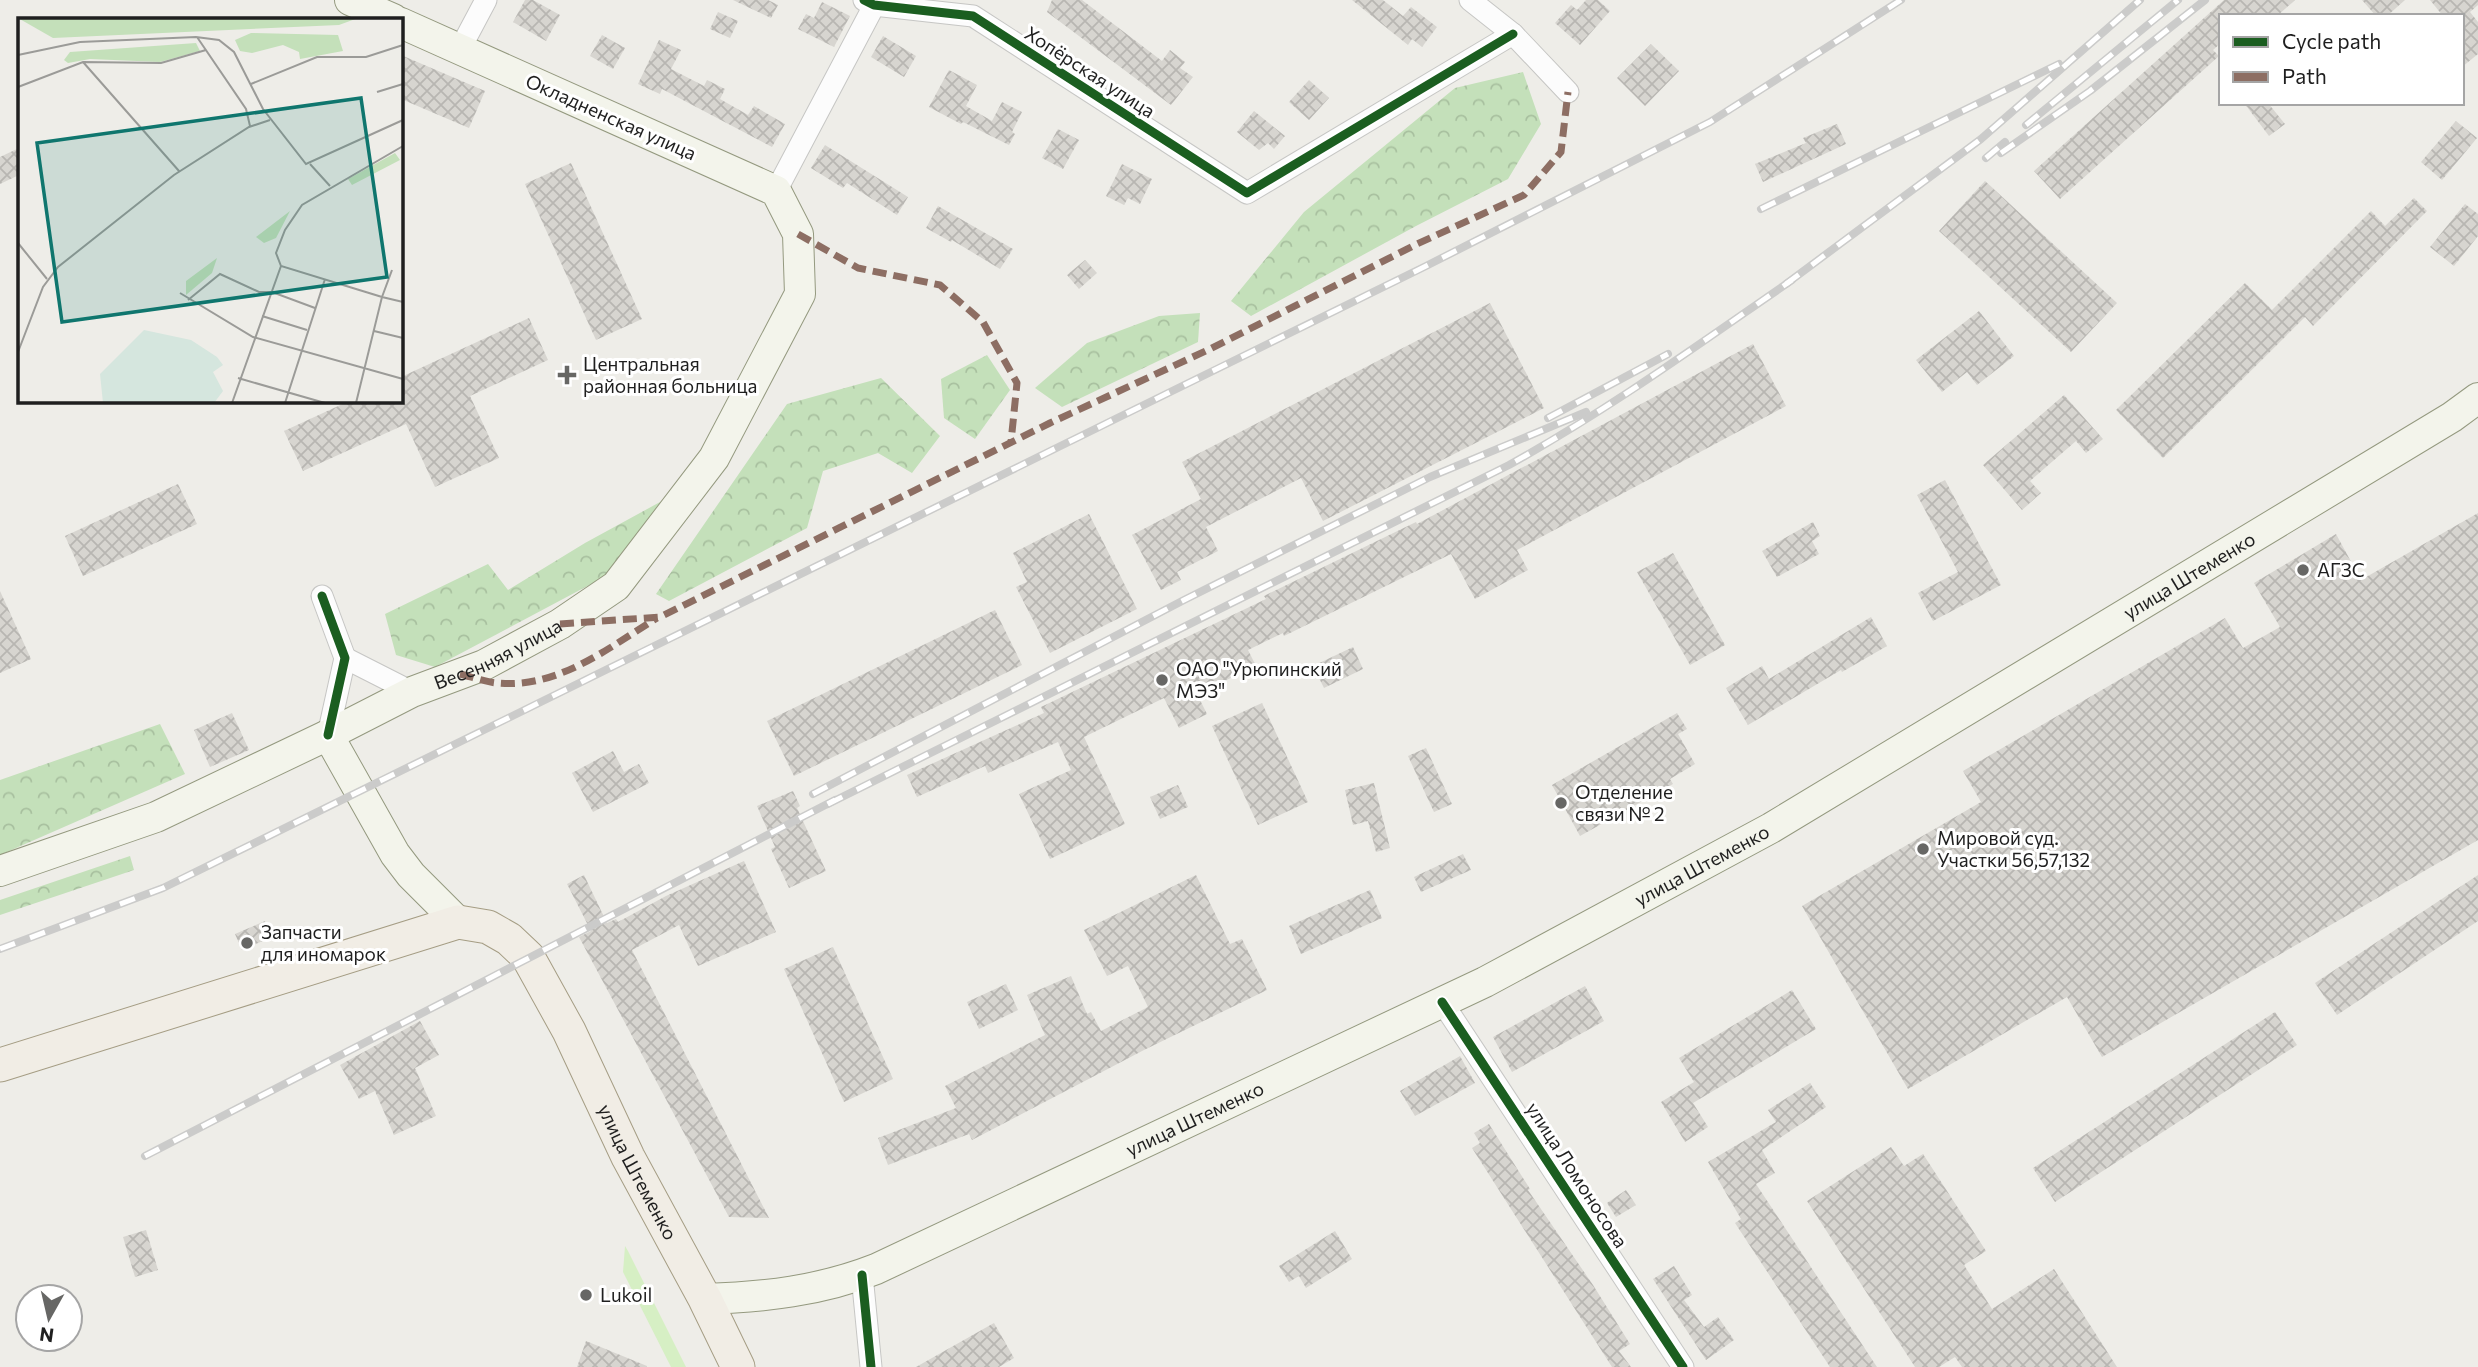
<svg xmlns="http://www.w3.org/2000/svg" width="2478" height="1367" font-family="Commissioner,sans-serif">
	<defs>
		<pattern id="forest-crowns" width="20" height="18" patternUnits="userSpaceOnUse" patternTransform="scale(1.75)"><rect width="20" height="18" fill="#c4e0ba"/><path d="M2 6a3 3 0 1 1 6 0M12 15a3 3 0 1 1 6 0" fill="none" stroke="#a8c09f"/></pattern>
		<pattern id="building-cross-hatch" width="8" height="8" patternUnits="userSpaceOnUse" patternTransform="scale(1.75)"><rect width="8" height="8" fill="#d7d5d0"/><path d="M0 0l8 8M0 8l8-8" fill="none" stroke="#b8b6b2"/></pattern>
	</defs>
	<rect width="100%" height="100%" fill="#eeede8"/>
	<polygon fill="#d6efc4" points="625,1246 628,1251 686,1367 671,1367 623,1272"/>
	<g fill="url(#forest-crowns)">
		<polygon points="1523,72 1541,124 1508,179 1416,226 1251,316 1231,301 1304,212 1455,88"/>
		<polygon points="1200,313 1198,342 1062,407 1035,388 1087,343 1159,316"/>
		<polygon points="987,355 1010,390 975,439 944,418 941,379"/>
		<polygon points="881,378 940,436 912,473 878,453 823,471 807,528 669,601 656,594 787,404"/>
		<polygon points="682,490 610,574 435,667 396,655 385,614 488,564 508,590 585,543"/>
		<polygon points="160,724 185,774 0,855 0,780"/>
		<polygon points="130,856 134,870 0,915 0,900"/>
	</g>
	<g fill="url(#building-cross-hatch)">
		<polygon points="525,0 533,0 560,15 546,41 513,22"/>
		<polygon points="733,0 768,0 778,5 771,18"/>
		<polygon points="1052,0 1082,0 1162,61 1170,50 1185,62 1180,68 1193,77 1171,105 1047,12"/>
		<polygon points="1352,0 1383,0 1403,16 1411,7 1437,27 1422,47 1412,39 1408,45"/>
		<polygon points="1586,0 1598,0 1610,11 1580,45 1555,23 1571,5 1577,10"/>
		<polygon points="2224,0 2295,0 2277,16 2221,16 2221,43 2213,50 2219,56 2060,199 2034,171"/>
		<polygon points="2362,0 2405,0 2387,16 2376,16"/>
		<polygon points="2430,0 2478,0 2478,5 2470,12 2478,22 2478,54 2462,67 2462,16 2443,16"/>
		<polygon points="822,2 850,16 834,47 798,29 806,14 814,18"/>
		<polygon points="718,12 738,21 730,38 710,29"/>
		<polygon points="602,35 625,48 613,69 590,56"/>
		<polygon points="883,36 916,56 904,77 871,57"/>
		<polygon points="659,40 681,50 671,69 704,86 707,80 725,89 720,99 748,115 754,106 785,124 772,147 662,89 660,94 638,84"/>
		<polygon points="1651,44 1679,71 1645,106 1617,78"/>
		<polygon points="401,55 485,91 469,128 401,99"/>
		<polygon points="949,70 977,85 966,106 992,121 1002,102 1022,112 1012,132 1015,134 1009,145 963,122 961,124 929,107"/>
		<polygon points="1309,80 1329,98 1309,120 1289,102"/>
		<polygon points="2244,103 2268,103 2285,124 2269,136"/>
		<polygon points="1254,111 1285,136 1274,149 1268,143 1259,150 1237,132"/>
		<polygon points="2456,121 2477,138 2442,180 2421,162"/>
		<polygon points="1837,124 1846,144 1763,182 1755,164 1806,143 1803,138"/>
		<polygon points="1058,129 1079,140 1063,169 1042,158"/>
		<polygon points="825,145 908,197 897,215 847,183 843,188 811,168"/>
		<polygon points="19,148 19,175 0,184 0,157"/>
		<polygon points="571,163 642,319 596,340 525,184"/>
		<polygon points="1122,164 1152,179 1140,204 1128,198 1124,205 1106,196"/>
		<polygon points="1985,181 2117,303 2071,352 1939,231"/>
		<polygon points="2414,198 2427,211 2313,326 2305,317 2163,458 2116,410 2245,283 2272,310 2371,211 2385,226"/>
		<polygon points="2465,204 2478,214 2478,236 2454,266 2430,247"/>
		<polygon points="938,206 1013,249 1000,269 952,240 951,242 926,228"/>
		<polygon points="1085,260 1097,273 1079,289 1067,275"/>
		<polygon points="1490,303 1544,408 1323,521 1301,478 1206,527 1218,551 1177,572 1181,580 1161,590 1132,535 1201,499 1182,462"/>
		<polygon points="1979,311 2014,356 1977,385 1967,372 1942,392 1916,360"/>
		<polygon points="529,318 548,360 470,396 499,458 435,487 406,424 303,471 284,431 349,401 401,401 401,377"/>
		<polygon points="1753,344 1786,406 1517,550 1528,570 1475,599 1451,554 1284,636 1283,633 1248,650 1256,666 1197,694 1207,714 1179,728 1164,698 1084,737 1125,824 1050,859 1019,794 1071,770 1058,742 988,773 985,766 917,797 907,775 1044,713 1041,707 1266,599 1264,596 1416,522 1417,524"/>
		<polygon points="2064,395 2103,439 2086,453 2076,441 2030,481 2041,493 2022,510 1983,465"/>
		<polygon points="1945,480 2001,585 1933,621 1918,593 1958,572 1917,495"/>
		<polygon points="178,484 197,524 83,576 65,536"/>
		<polygon points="2478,513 2478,840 2102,1057 2067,997 1908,1089 1802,906 1981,802 1963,771 2225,618 2243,648 2280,627 2254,583 2336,534 2361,580"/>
		<polygon points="1089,514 1137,609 1050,653 1016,587 1027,582 1013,553"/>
		<polygon points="1813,522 1820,536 1812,541 1819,554 1777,577 1762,551"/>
		<polygon points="1673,553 1725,645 1690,665 1637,572"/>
		<polygon points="0,591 31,659 0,673"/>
		<polygon points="995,610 1022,665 794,776 767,721"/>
		<polygon points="1871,617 1887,646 1842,672 1841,670 1748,725 1726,688 1762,666 1769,679"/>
		<polygon points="1353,647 1363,669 1324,688 1313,666"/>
		<polygon points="1262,703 1308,802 1258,825 1212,726"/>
		<polygon points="232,713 249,750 210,767 194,730"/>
		<polygon points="1677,713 1687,729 1678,734 1695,764 1670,779 1673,784 1580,836 1552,785"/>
		<polygon points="1426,748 1452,804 1434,812 1408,756"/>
		<polygon points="613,751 624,772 639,764 649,783 593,812 572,773"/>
		<polygon points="1374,783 1390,848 1376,852 1368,821 1353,825 1345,790"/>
		<polygon points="1178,785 1188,807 1160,819 1150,797"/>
		<polygon points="793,791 800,806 797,808 826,871 789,888 771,849 775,847 757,806"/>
		<polygon points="1463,854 1471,870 1421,892 1414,877"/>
		<polygon points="744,861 776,932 698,966 679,925 632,950 769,1218 729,1217 579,937 591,931 567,884 584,875 607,923 616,919 618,922 666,896"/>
		<polygon points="1196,875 1230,944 1242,939 1267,990 1144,1050 972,1140 969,1134 888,1165 878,1138 956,1108 945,1086 1045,1035 1027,995 1071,976 1087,1014 1091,1012 1101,1031 1148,1007 1128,966 1107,976 1084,930"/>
		<polygon points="2478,875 2478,921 2337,1015 2315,983"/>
		<polygon points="1370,890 1382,918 1301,954 1289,926"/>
		<polygon points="265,921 272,937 242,950 235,934"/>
		<polygon points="833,947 893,1079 844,1102 784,969"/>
		<polygon points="1006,984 1018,1010 979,1029 967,1002"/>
		<polygon points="1585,986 1604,1021 1512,1072 1493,1037"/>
		<polygon points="1792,990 1816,1029 1693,1103 1708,1127 1685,1142 1661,1102 1694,1082 1679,1058"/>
		<polygon points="2275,1012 2297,1045 2055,1202 2033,1168"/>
		<polygon points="420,1021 439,1055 415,1068 436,1116 394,1135 375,1091 359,1099 340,1065"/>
		<polygon points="1460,1056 1475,1083 1415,1116 1400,1091"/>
		<polygon points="1810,1083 1826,1107 1762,1150 1775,1173 1756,1184 1877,1367 1830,1367 1735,1223 1741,1219 1708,1162 1776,1122 1768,1110"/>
		<polygon points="1489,1124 1530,1189 1528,1190 1593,1285 1630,1344 1619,1351 1631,1367 1612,1367 1472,1148 1480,1143 1474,1133"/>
		<polygon points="1891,1147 1904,1166 1923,1154 1986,1251 1964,1265 1992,1309 2054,1269 2117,1367 1962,1367 1955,1357 1939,1367 1915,1367 1807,1201"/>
		<polygon points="1626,1190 1636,1205 1616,1217 1607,1203"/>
		<polygon points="146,1230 158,1270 135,1277 123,1237"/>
		<polygon points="1335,1231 1352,1259 1306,1288 1299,1276 1289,1282 1279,1266"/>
		<polygon points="1674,1266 1692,1295 1684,1300 1704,1327 1718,1317 1734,1340 1706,1360 1653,1279"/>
		<polygon points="994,1323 1014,1358 999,1367 916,1367"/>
		<polygon points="586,1341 647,1366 647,1367 577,1367"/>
	</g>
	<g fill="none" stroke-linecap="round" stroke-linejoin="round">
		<g stroke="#c6c6c4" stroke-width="23">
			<g id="minor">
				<polyline points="864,0 874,5 973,16 1247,193 1513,34"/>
				<polyline points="1470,0 1513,34 1568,92"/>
				<polyline points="460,49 486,0"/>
				<polyline points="776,191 877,0"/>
				<polyline points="322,596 345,658 328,735"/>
				<polyline points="345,658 412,692"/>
				<polyline points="1442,1002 1683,1367"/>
				<polyline points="862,1275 871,1367"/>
			</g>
		</g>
		<g stroke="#94997f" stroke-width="32">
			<g id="secondary">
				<polyline points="350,0 393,19"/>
				<polyline points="328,735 395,854 411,875 458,922"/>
				<path id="s1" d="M0,871L156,817L328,735L412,692L484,665L560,624L616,586L714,458L800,294L798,234L776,191L401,23"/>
				<path id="s2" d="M705,1299C764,1297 820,1291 876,1269L1485,982L1771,828L2452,417L2478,398"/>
			</g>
		</g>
		<g stroke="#a59d84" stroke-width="35">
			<g id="primary">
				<path id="s3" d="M0,1065L458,922L488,927L509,939L528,957L569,1031L628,1157L705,1299L738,1367"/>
			</g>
		</g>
		<use href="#minor" stroke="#fcfcfc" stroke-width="21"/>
		<use href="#secondary" stroke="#f3f4eb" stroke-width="30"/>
		<use href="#primary" stroke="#f1ede5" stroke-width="33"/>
		<g stroke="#cbcbca" stroke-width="8">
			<g id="rail">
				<polyline points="2026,125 2178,0"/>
				<polyline points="2001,153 2090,91 2205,0"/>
				<polyline points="1986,158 2005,142"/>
				<polyline points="1761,209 2059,64"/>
				<polyline points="1786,284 1981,139 2140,0"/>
				<polyline points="1548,418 1668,354"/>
				<polyline points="813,794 1184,600 1430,477 1586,412"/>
				<path d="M828,804L1509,465C1608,410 1699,344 1792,280"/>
				<polyline points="0,949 163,888 1426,266 1710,122 1901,0"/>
				<polyline points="145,1156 835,800"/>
			</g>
		</g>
		<use href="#rail" stroke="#fff" stroke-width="5" stroke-dasharray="16" stroke-linecap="butt"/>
		<g stroke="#8d6e63" stroke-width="7" stroke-dasharray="14 7" stroke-linecap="butt">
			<polyline points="798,234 858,268 940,285 983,322 1017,383 1011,442"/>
			<polyline points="560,624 660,617 1050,423 1210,349 1417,244 1524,195 1561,152 1568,92"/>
			<path d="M460,674C472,677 485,682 497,683C558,689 608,648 657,618"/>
		</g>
		<g stroke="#fff" stroke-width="13">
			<g id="cycleway">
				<polyline points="864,0 874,5 973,16 1247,193 1513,34"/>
				<polyline points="322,596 345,658 328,735"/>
				<polyline points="1442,1002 1683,1367"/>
				<polyline points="862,1275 871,1367"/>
			</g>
		</g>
		<use href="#cycleway" stroke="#1b5e20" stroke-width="9"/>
	</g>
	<g fill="#676765" stroke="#fff" stroke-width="2.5">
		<path d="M563.5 364.5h7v7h7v7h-7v7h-7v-7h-7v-7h7z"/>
		<circle cx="2303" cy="570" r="7"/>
		<circle cx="1162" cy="680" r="7"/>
		<circle cx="1561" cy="803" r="7"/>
		<circle cx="1923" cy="849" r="7"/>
		<circle cx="247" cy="943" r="7"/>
		<circle cx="586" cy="1295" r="7"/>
	</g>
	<g text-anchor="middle" stroke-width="6" stroke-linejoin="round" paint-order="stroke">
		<g font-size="19" fill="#1f1f1f" stroke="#fff">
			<text transform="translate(1090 72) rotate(33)" y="7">Хопёрская улица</text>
			<text transform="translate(611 117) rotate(24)" y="7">Окладненская улица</text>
			<text dy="7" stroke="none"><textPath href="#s2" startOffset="1661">улица Штеменко</textPath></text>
			<text dy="7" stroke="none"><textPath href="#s1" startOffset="544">Весенняя улица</textPath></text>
			<text dy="7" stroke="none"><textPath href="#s2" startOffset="1094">улица Штеменко</textPath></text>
			<text dy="7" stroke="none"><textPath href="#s2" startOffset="527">улица Штеменко</textPath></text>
			<text dy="7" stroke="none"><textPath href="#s3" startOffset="802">улица Штеменко</textPath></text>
			<text transform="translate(1577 1175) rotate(57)" y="7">улица Ломоносова</text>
		</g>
		<g font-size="19" fill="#1f1f1f" stroke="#fff" text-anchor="start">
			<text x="583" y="371">Центральная<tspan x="583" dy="22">районная больница</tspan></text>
			<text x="2317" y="577">АГЗС</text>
			<text x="1176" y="676">ОАО "Урюпинский<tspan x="1176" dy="22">МЭЗ"</tspan></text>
			<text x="1575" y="799">Отделение<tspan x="1575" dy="22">связи № 2</tspan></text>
			<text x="1937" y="845">Мировой суд.<tspan x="1937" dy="22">Участки 56,57,132</tspan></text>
			<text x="261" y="939">Запчасти<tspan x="261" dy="22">для иномарок</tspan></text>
			<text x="600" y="1302">Lukoil</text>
		</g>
	</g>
	<g transform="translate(18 18)">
		<rect width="385" height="385" fill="#eeede8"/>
		<path d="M0,0H340L321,7L35,20ZM233,15L320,17L325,33L282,41L281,34L265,27L234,35L222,33L217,22ZM178,25L182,33L142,44L72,41L50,45L46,42L52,34ZM377,135L382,142L334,167L330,161ZM272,193L258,220L246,225L238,219ZM199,240L194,255L168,277V263Z" fill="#c4e0ba"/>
		<path d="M126,312L173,322L199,339L205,347L195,354L205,373L196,385H85L82,356Z" fill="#d5e6de"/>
		<path fill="none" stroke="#9b9b98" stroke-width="2" d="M179,19L228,91L232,108M0,37L62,24L178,19L201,22L216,34L245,91L288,146L385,102M65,44L161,153M233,66L299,39H348L385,27M0,69L65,44L143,45L188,32M359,74L385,66M292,146L312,168M0,225L29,261M374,252L364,279L385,284M162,275L235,319L385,361M170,282L202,256L241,274H254L297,290M244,298L289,312M356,313L385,320M0,334L25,269L40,249L156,157L231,109L252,102M220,360L307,385M214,385L263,248M267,385L307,261M338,385L364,279L263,248L258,235L267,212L284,187L385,128"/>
		<path fill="#0f766e" fill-opacity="0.15" stroke="#0f766e" stroke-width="3.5" d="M343,80L369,259L44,304L19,125Z"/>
		<rect width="385" height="385" fill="none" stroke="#1f1f1f" stroke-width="3.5"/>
	</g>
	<rect x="2219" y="14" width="245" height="91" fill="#ffffff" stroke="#a5a5a5" stroke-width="2"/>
	<rect x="2233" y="37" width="35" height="10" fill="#1b5e20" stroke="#a5a5a5" stroke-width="2"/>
	<text x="2282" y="49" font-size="21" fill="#1f1f1f">Cycle path</text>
	<rect x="2233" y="72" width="35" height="10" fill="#8d6e63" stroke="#a5a5a5" stroke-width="2"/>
	<text x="2282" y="84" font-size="21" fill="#1f1f1f">Path</text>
	<g transform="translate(49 1318) rotate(188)"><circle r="33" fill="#ffffff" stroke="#a5a5a5" stroke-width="2"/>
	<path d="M0-5L12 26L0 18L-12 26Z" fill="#676765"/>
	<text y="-10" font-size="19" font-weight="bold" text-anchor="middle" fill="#1f1f1f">N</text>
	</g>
</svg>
